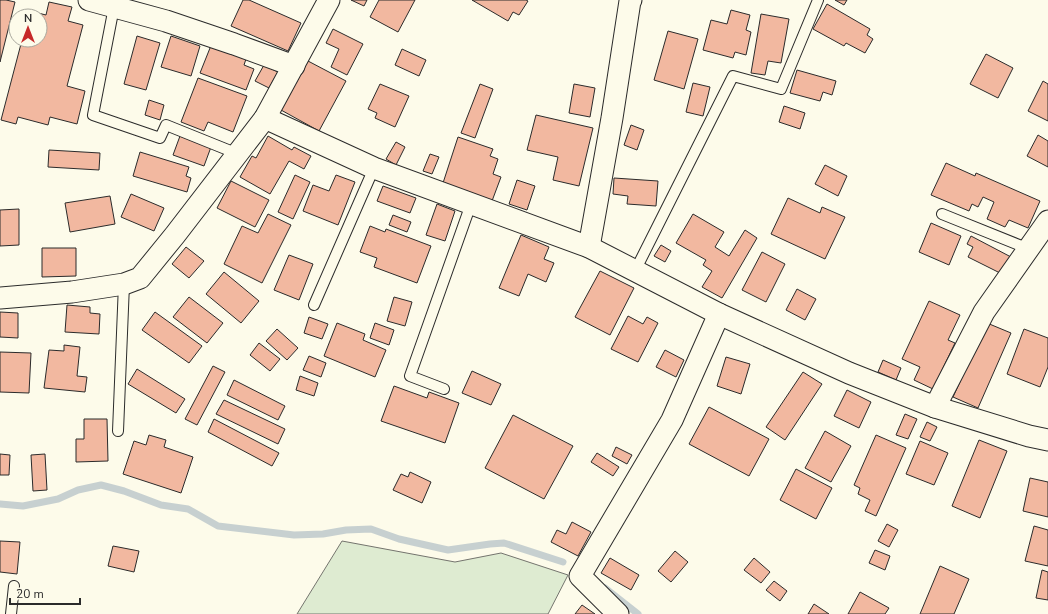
<svg xmlns="http://www.w3.org/2000/svg" width="1048" height="614" font-family="'Nunito Sans',sans-serif">
	<rect width="100%" height="100%" fill="#fdfbea"/>
	<polygon fill="#deebd1" stroke="#74746e" points="342,541 455,562 501,553 568,575 548,614 297,614"/>
	<g fill="none" stroke-linecap="round" stroke-linejoin="round">
		<g stroke="#c7d0d0" stroke-width="7">
			<polyline points="0,504 23,506 58,499 78,490 101,485 124,491 161,505 188,509 218,526 294,535 323,534 346,530 371,529 399,539 448,550 490,544 504,543 563,562"/>
			<polyline points="605,588 638,614"/>
		</g>
	</g>
	<g fill="#f2b8a0" stroke="#2b2b2b">
		<polygon points="0,0 6,0 15,2 0,62"/>
		<polygon points="243,0 249,0 301,23 288,51 231,26"/>
		<polygon points="351,0 367,0 364,6"/>
		<polygon points="379,0 415,0 398,32 370,17"/>
		<polygon points="472,0 526,0 528,1 519,15 513,12 508,21"/>
		<polygon points="835,0 847,0 844,5"/>
		<polygon points="49,2 72,7 68,21 83,25 67,86 85,91 77,124 50,117 48,125 18,117 16,124 1,120 22,40 40,40 40,16 28,16 30,11 46,15"/>
		<polygon points="827,4 870,29 867,35 873,39 865,53 846,43 844,46 813,29"/>
		<polygon points="731,10 750,15 746,30 751,32 746,55 735,52 733,58 703,50 711,20 727,24"/>
		<polygon points="761,14 789,19 781,63 768,61 765,75 751,73"/>
		<polygon points="333,29 363,44 347,75 331,67 339,49 326,43"/>
		<polygon points="668,31 698,39 684,89 654,80"/>
		<polygon points="137,36 160,43 146,90 124,84"/>
		<polygon points="171,36 200,46 191,76 161,67"/>
		<polygon points="212,43 247,56 244,65 254,69 246,90 200,73"/>
		<polygon points="402,49 426,60 419,76 395,65"/>
		<polygon points="986,54 1013,68 998,98 970,84"/>
		<polygon points="308,61 346,81 319,131 281,110"/>
		<polygon points="264,65 278,72 269,88 255,81"/>
		<polygon points="797,70 836,81 832,95 823,92 820,101 790,93"/>
		<polygon points="198,78 247,96 233,132 208,122 204,131 181,122"/>
		<polygon points="1043,81 1048,84 1048,121 1028,111"/>
		<polygon points="693,83 710,87 703,116 686,112"/>
		<polygon points="380,84 409,96 395,127 375,118 377,113 368,109"/>
		<polygon points="480,84 493,89 475,138 461,133"/>
		<polygon points="574,84 595,88 590,117 569,113"/>
		<polygon points="149,100 164,105 160,120 145,115"/>
		<polygon points="784,106 805,113 800,129 779,122"/>
		<polygon points="536,115 593,128 579,186 553,180 558,157 527,150"/>
		<polygon points="631,125 644,130 637,150 624,145"/>
		<polygon points="1038,135 1048,141 1048,167 1027,156"/>
		<polygon points="180,136 211,147 204,166 173,155"/>
		<polygon points="268,136 292,150 294,147 311,156 304,169 289,161 270,194 240,177 252,156 256,158"/>
		<polygon points="458,137 493,149 490,156 498,159 493,174 501,177 492,201 443,183"/>
		<polygon points="396,142 405,147 396,165 386,159"/>
		<polygon points="49,150 100,153 99,170 48,167"/>
		<polygon points="140,152 189,167 186,176 191,178 187,192 133,176"/>
		<polygon points="430,154 439,157 432,174 423,171"/>
		<polygon points="946,163 975,176 976,173 1040,201 1028,228 1009,220 1005,227 987,219 994,202 983,197 978,207 972,204 969,211 931,195"/>
		<polygon points="825,165 847,176 838,196 815,184"/>
		<polygon points="295,175 310,182 293,219 278,212"/>
		<polygon points="336,175 355,182 338,225 303,211 313,185 329,191"/>
		<polygon points="614,178 658,181 656,206 627,204 628,196 613,194"/>
		<polygon points="517,180 535,186 527,210 509,204"/>
		<polygon points="231,181 269,200 255,227 217,208"/>
		<polygon points="383,186 416,198 410,213 377,201"/>
		<polygon points="131,194 164,208 154,231 121,217"/>
		<polygon points="110,196 115,224 70,232 65,203"/>
		<polygon points="788,198 820,213 822,207 845,217 825,259 771,234"/>
		<polygon points="437,204 455,211 445,241 426,235"/>
		<polygon points="19,209 19,245 0,246 0,210"/>
		<polygon points="268,214 291,225 262,283 224,264 242,226 258,233"/>
		<polygon points="693,214 724,232 715,247 729,256 745,230 757,238 722,298 702,287 712,271 703,265 706,260 676,243"/>
		<polygon points="393,215 411,222 407,232 389,225"/>
		<polygon points="931,223 961,236 949,265 919,252"/>
		<polygon points="370,226 385,232 386,229 431,246 417,283 374,267 377,258 360,252"/>
		<polygon points="521,235 549,247 544,259 554,263 546,282 528,274 519,296 499,288"/>
		<polygon points="971,236 1011,257 1002,274 968,257 973,247 967,244"/>
		<polygon points="661,245 671,251 665,262 654,256"/>
		<polygon points="186,247 204,261 189,278 172,264"/>
		<polygon points="42,248 76,248 76,276 42,277"/>
		<polygon points="762,252 785,264 766,302 742,290"/>
		<polygon points="289,255 313,264 299,300 274,290"/>
		<polygon points="600,271 634,288 610,335 575,317"/>
		<polygon points="224,272 259,301 241,323 206,294"/>
		<polygon points="797,289 816,299 805,320 786,310"/>
		<polygon points="189,297 223,323 207,343 173,317"/>
		<polygon points="394,297 412,302 405,326 387,321"/>
		<polygon points="929,301 960,315 948,340 955,343 933,389 914,380 920,367 902,359"/>
		<polygon points="67,305 90,307 90,313 100,314 99,334 65,332"/>
		<polygon points="0,312 18,313 18,338 0,337"/>
		<polygon points="155,312 202,346 189,363 142,330"/>
		<polygon points="628,316 643,324 647,317 658,323 638,362 611,349"/>
		<polygon points="309,317 328,324 322,339 304,333"/>
		<polygon points="337,323 365,334 363,340 386,350 375,377 324,356"/>
		<polygon points="375,323 394,330 389,345 370,338"/>
		<polygon points="987,323 1011,333 978,408 953,397"/>
		<polygon points="277,329 298,348 287,360 266,341"/>
		<polygon points="1024,329 1048,338 1048,367 1040,387 1007,374"/>
		<polygon points="259,343 280,359 270,371 250,355"/>
		<polygon points="64,345 80,347 77,376 87,377 85,392 44,388 49,350 64,351"/>
		<polygon points="665,350 684,360 676,377 656,367"/>
		<polygon points="0,352 31,353 29,393 0,392"/>
		<polygon points="309,356 326,363 321,377 303,370"/>
		<polygon points="726,357 750,364 741,394 717,386"/>
		<polygon points="883,360 901,368 896,380 878,372"/>
		<polygon points="213,366 225,372 197,425 185,419"/>
		<polygon points="137,369 185,399 176,413 128,384"/>
		<polygon points="472,371 501,384 491,405 462,393"/>
		<polygon points="803,372 822,384 785,440 766,427"/>
		<polygon points="300,376 318,383 314,396 296,390"/>
		<polygon points="234,380 285,406 278,420 227,395"/>
		<polygon points="394,386 427,398 429,392 459,403 445,443 381,421"/>
		<polygon points="847,390 871,402 859,428 834,416"/>
		<polygon points="224,400 285,429 278,444 216,414"/>
		<polygon points="709,407 769,439 749,476 689,444"/>
		<polygon points="905,414 917,419 908,439 896,435"/>
		<polygon points="513,415 573,446 544,499 485,468"/>
		<polygon points="84,419 107,419 108,461 76,462 76,439 84,439"/>
		<polygon points="214,419 279,453 272,466 208,432"/>
		<polygon points="927,422 937,427 930,441 920,437"/>
		<polygon points="825,431 851,446 831,482 805,468"/>
		<polygon points="149,435 166,440 164,447 193,457 181,493 123,474 134,441 146,445"/>
		<polygon points="876,435 906,448 876,516 865,511 870,500 858,494 860,488 854,485"/>
		<polygon points="979,440 1007,451 980,518 952,506"/>
		<polygon points="920,441 948,453 934,485 906,474"/>
		<polygon points="616,447 632,455 627,464 612,456"/>
		<polygon points="597,453 619,467 613,476 591,462"/>
		<polygon points="0,454 10,455 9,475 0,475"/>
		<polygon points="45,454 47,490 33,491 31,455"/>
		<polygon points="796,469 832,488 816,519 780,500"/>
		<polygon points="410,472 431,482 422,503 393,490 401,474 408,477"/>
		<polygon points="1030,478 1048,482 1048,517 1023,511"/>
		<polygon points="572,522 591,532 578,556 551,542 557,530 566,534"/>
		<polygon points="887,524 898,530 889,547 878,541"/>
		<polygon points="1034,526 1048,530 1048,566 1025,561"/>
		<polygon points="0,541 20,542 17,574 0,572"/>
		<polygon points="113,546 139,551 134,572 108,566"/>
		<polygon points="875,550 890,556 885,570 869,563"/>
		<polygon points="675,551 688,562 671,582 658,571"/>
		<polygon points="610,558 639,575 631,590 601,573"/>
		<polygon points="754,558 770,572 761,583 744,570"/>
		<polygon points="940,566 969,579 954,614 920,614"/>
		<polygon points="1042,570 1048,572 1048,600 1036,598"/>
		<polygon points="774,581 787,591 780,601 766,590"/>
		<polygon points="860,592 889,608 885,614 848,614"/>
		<polygon points="814,604 829,614 808,614"/>
		<polygon points="582,605 595,614 575,614"/>
	</g>
	<g fill="none" stroke-linecap="round" stroke-linejoin="round">
		<g stroke="#2b2b2b" stroke-width="12">
			<g id="service">
				<polyline points="114,7 93,115 160,138 166,125 238,154"/>
				<polyline points="942,214 1029,249"/>
				<polyline points="635,271 733,76 781,89 818,0"/>
				<polyline points="314,305 374,168"/>
				<polyline points="444,389 410,376 471,204"/>
				<polyline points="118,431 124,284"/>
				<polyline points="11,614 14,586"/>
			</g>
		</g>
		<g stroke="#2b2b2b" stroke-width="23">
			<g id="minor">
				<polyline points="89,0 166,21 234,44 294,66"/>
				<polyline points="265,118 374,168 589,247 719,314 849,373 935,407 1029,436 1048,440"/>
				<polyline points="589,247 612,118 630,1 631,0"/>
				<polyline points="0,298 72,292 124,284 140,278 175,235 265,118 329,0"/>
				<polyline points="935,407 984,312 1048,221"/>
				<polyline points="618,614 580,576 672,420 719,314"/>
			</g>
		</g>
		<use href="#service" stroke="#fdfbea" stroke-width="10"/>
		<use href="#minor" stroke="#fdfbea" stroke-width="21"/>
	</g>
	<g transform="translate(28 28)"><circle r="19" fill="#fdfbea" stroke="#a9a89e"/>
	<path d="M0-3L7 15L0 10L-7 15Z" fill="#c62828"/>
	<text y="-6" font-size="11" font-weight="bold" text-anchor="middle" fill="#2b2b2b">N</text>
	</g>
	<path d="M10 598v6h70v-6" fill="none" stroke="#2b2b2b" stroke-width="2"/>
	<text x="16" y="598" font-size="12" fill="#2b2b2b" stroke="#fdfbea" stroke-width="3" paint-order="stroke">20 m</text>
</svg>
